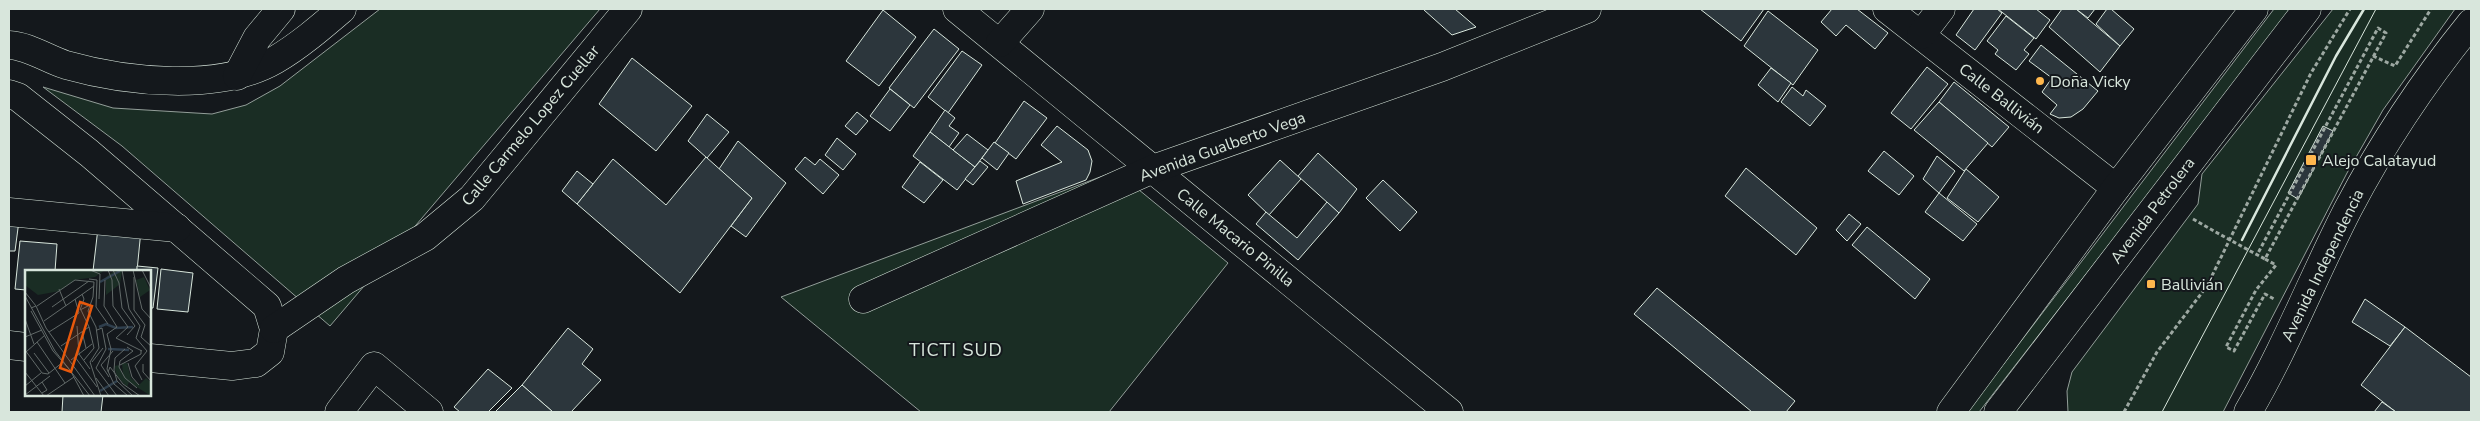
<svg xmlns="http://www.w3.org/2000/svg" width="2480" height="421" font-family="'Nunito Sans',sans-serif">
	<rect width="100%" height="100%" fill="#14181c"/>
	<g fill="#1a2d24" stroke="#939e99">
		<polygon points="380,9 600,9 330,326 122,146 43,87 113,108 212,114 246,105 280,86"/>
		<polygon points="2274,9 2292,9 1979,412 1967,412"/>
		<polygon points="2333,9 2455,9 2383,110 2347,173 2223,412 2068,412 2067,391 2072,372 2198,204 2202,174"/>
		<polygon points="1116,171 1228,263 1109,412 921,412 781,297"/>
	</g>
	<g fill="#2c363c" stroke="#d8e6dc">
		<polygon points="1425,9 1455,9 1476,27 1452,35 1424,10"/>
		<polygon points="1700,9 1764,9 1741,41"/>
		<polygon points="1832,9 1857,9 1888,33 1875,49 1846,25 1836,36 1821,22"/>
		<polygon points="1974,9 1997,9 2002,13 1975,50 1956,35"/>
		<polygon points="1998,9 2036,9 2050,20 2036,39"/>
		<polygon points="2062,9 2076,9 2120,46 2100,72 2049,27"/>
		<polygon points="2076,9 2095,9 2088,18"/>
		<polygon points="2107,9 2111,9 2134,29 2120,46 2096,24"/>
		<polygon points="883,10 916,37 879,86 846,61"/>
		<polygon points="1768,11 1818,50 1793,85 1744,46"/>
		<polygon points="2006,16 2034,38 2024,50 2029,54 2016,70 1995,54 1998,50 1987,41"/>
		<polygon points="934,29 959,49 914,108 889,88"/>
		<polygon points="2041,45 2098,91 2083,109 2071,117 2059,118 2050,114 2057,105 2042,92 2052,78 2029,61"/>
		<polygon points="962,51 982,65 948,113 928,97"/>
		<polygon points="632,58 692,106 656,151 599,104"/>
		<polygon points="1927,67 1948,84 1911,129 1891,113"/>
		<polygon points="1771,68 1791,83 1778,102 1758,85"/>
		<polygon points="1954,82 2009,127 1992,147 1939,102"/>
		<polygon points="1792,87 1803,96 1806,90 1826,106 1810,126 1781,102"/>
		<polygon points="890,89 910,105 890,131 870,116"/>
		<polygon points="1024,101 1047,118 1016,159 995,143"/>
		<polygon points="1939,102 1988,143 1964,171 1914,130"/>
		<polygon points="945,110 955,118 949,126 959,133 949,147 930,132"/>
		<polygon points="857,112 868,121 856,135 845,126"/>
		<polygon points="707,114 729,132 707,158 688,141"/>
		<polygon points="1057,126 1088,150 1092,161 1090,172 1086,180 1023,204 1016,181 1062,162 1041,145"/>
		<polygon points="2323,126 2333,131 2298,199 2288,193"/>
		<polygon points="930,132 975,167 957,190 913,156"/>
		<polygon points="967,134 988,150 975,167 953,150"/>
		<polygon points="837,138 856,154 843,170 825,155"/>
		<polygon points="738,141 786,183 746,237 731,226 752,198 719,169"/>
		<polygon points="994,142 1009,153 997,170 982,158"/>
		<polygon points="1884,151 1914,176 1899,195 1868,171"/>
		<polygon points="1318,153 1357,189 1339,213 1298,176"/>
		<polygon points="1937,156 1955,171 1939,193 1923,179"/>
		<polygon points="706,157 752,198 680,293 577,204 613,159 666,205"/>
		<polygon points="805,157 815,165 820,159 839,175 823,194 795,169"/>
		<polygon points="1280,160 1301,179 1269,215 1248,195"/>
		<polygon points="980,161 988,167 973,185 965,179"/>
		<polygon points="920,162 943,180 924,203 902,187"/>
		<polygon points="1746,168 1817,228 1796,255 1725,196"/>
		<polygon points="1966,169 1999,197 1978,222 1947,198"/>
		<polygon points="577,171 593,184 577,204 562,191"/>
		<polygon points="1383,180 1417,212 1400,231 1366,198"/>
		<polygon points="1939,193 1977,224 1963,241 1925,212"/>
		<polygon points="1327,202 1339,213 1298,260 1256,224 1266,212 1297,238"/>
		<polygon points="9,212 20,213 15,251 9,251"/>
		<polygon points="1849,214 1861,224 1847,241 1836,230"/>
		<polygon points="1867,227 1930,279 1915,299 1852,245"/>
		<polygon points="98,228 141,230 137,271 93,271"/>
		<polygon points="20,241 57,244 55,271 26,271 26,290 15,289"/>
		<polygon points="137,266 158,268 153,308 150,308 150,271 137,271"/>
		<polygon points="161,269 193,273 188,312 157,309"/>
		<polygon points="1657,288 1795,401 1786,412 1752,412 1634,314"/>
		<polygon points="2365,299 2405,327 2390,346 2352,322"/>
		<polygon points="2405,327 2471,377 2471,412 2396,412 2361,385"/>
		<polygon points="568,328 593,349 582,364 601,380 571,412 553,412 522,385"/>
		<polygon points="488,369 512,388 488,412 460,412 454,407"/>
		<polygon points="522,385 553,412 495,412"/>
		<polygon points="63,395 103,395 101,412 62,412"/>
		<polygon points="2382,402 2396,412 2374,412"/>
	</g>
	<g fill="none" stroke-linecap="round" stroke-linejoin="round">
		<g stroke="#d8e6dc" stroke-width="29">
			<g id="minor">
				<polyline points="957,9 1449,412"/>
				<polyline points="1887,9 2116,188"/>
				<polyline points="1921,35 1941,9"/>
				<polyline points="1000,43 1030,9"/>
				<path d="M9,45C29,46 47,59 66,65C126,82 220,92 275,60C299,46 321,27 342,9"/>
				<polyline points="237,76 257,38 281,9"/>
				<polyline points="9,94 18,97 89,153 267,306 274,329 270,352 256,363 232,366 150,358"/>
				<polyline points="9,212 177,228"/>
				<polyline points="863,299 1153,169 1442,67 1587,9"/>
				<polyline points="274,329 346,280 425,237 472,198 628,9"/>
				<polyline points="9,345 26,347"/>
				<polyline points="339,412 374,366 429,412"/>
				<path d="M2248,412C2286,347 2314,275 2348,209C2383,142 2424,81 2471,23"/>
			</g>
		</g>
		<g stroke="#d8e6dc" stroke-width="29">
			<g id="highway">
				<polyline points="1951,412 2116,188 2254,9"/>
				<polyline points="1998,412 2307,9"/>
			</g>
		</g>
		<g stroke="#9da8a2" stroke-width="3" stroke-dasharray="4 2.5" stroke-linecap="butt">
			<polyline points="2373,56 2395,66 2431,9"/>
			<path d="M2193,219C2217,233 2241,246 2265,259L2386,33L2378,28L2257,255"/>
			<polyline points="2265,259 2276,265 2256,290 2226,347 2234,351 2265,294 2274,299"/>
			<polyline points="2124,412 2157,352 2207,286 2311,73 2350,9"/>
		</g>
		<use href="#minor" stroke="#14181c" stroke-width="28"/>
		<use href="#highway" stroke="#14181c" stroke-width="28"/>
		<polyline stroke="#d8e6dc" stroke-width="1" points="2162,412 2376,9"/>
		<polyline stroke="#d8e6dc" stroke-width="2.5" points="2242,240 2336,56 2364,9"/>
	</g>
	<g fill="#ffb74d" stroke="#14181c" stroke-width="2">
		<circle cx="2040" cy="81" r="5"/>
		<rect x="2305" y="154" width="12" height="12" rx="2.5"/>
		<rect x="2146" y="279" width="10" height="10" rx="2.5"/>
	</g>
	<g text-anchor="middle" stroke-width="4" stroke-linejoin="round" paint-order="stroke">
		<g font-size="16" fill="#d8e6dc" stroke="#14181c" text-anchor="start">
			<text x="2050" y="87">Doña Vicky</text>
			<text x="2322" y="166">Alejo Calatayud</text>
			<text x="2161" y="290">Ballivián</text>
		</g>
		<g font-size="16" fill="#d8e6dc" stroke="#14181c">
			<text transform="translate(2002 98) rotate(38)" y="6">Calle Ballivián</text>
			<text transform="translate(530 125) rotate(-50)" y="6">Calle Carmelo Lopez Cuellar</text>
			<text transform="translate(1222 146) rotate(-20)" y="6">Avenida Gualberto Vega</text>
			<text transform="translate(2152 210) rotate(-53)" y="6">Avenida Petrolera</text>
			<text transform="translate(1236 237) rotate(39)" y="6">Calle Macario Pinilla</text>
			<text transform="translate(2322 265) rotate(-64)" y="6">Avenida Independencia</text>
		</g>
		<g font-size="18" letter-spacing="1" fill="#d8e6dc" stroke="#14181c">
			<text x="956" y="356">TICTI SUD</text>
		</g>
	</g>
	<g transform="translate(25 270)">
		<rect width="126" height="126" fill="#14181c"/>
		<path d="M0,0H80L70,7L50,10L35,21L13,25L0,15ZM90,0H97L95,14L81,25V7ZM119,7L125,20L115,27L111,10ZM97,93H102L106,108L114,115L121,108L126,112V126L104,112L102,117L92,106L89,96L94,95L98,105Z" fill="#1a2d24"/>
		<path fill="none" stroke="#2f3f4d" stroke-width="2.5" d="M75,12L95,1M74,57L81,54L91,58L108,57M83,79L104,80M75,121L92,111"/>
		<path fill="none" stroke="#626a69" stroke-width="1" d="M65,0L75,4L74,29M83,0L87,10L88,36L103,57L91,68L117,81M88,0L94,13L97,38L110,56L102,65M97,0L104,39L115,56L111,68L122,81L110,96L117,110M108,0L117,39L127,50M117,0L127,20M109,7V40L120,55L116,67L127,77M64,9L72,10L71,37L83,54M80,10L79,36L92,57L82,64L86,79L82,99L89,114L103,126M34,19L41,36M0,22L11,36M57,24L59,29L55,40L65,35M0,26L30,81L65,126M12,36L50,10L69,12L68,27L63,41L71,57L74,78L65,92L76,126M27,37L64,11M6,38L11,36L21,58L70,126M56,40L64,57L69,78L59,90M6,41L28,81L45,100L59,126M0,49L9,74M19,51L69,16M52,56L54,84L65,99M72,60L77,58L81,79L71,98L92,126M24,62L54,43L50,29M57,62L61,78M0,67L17,60M12,72L40,113M36,76L64,57M102,77L108,81L95,91L94,97L100,108L112,118M100,79L90,88L89,100L92,111L108,126M0,80L17,103L23,104L38,92M1,82L20,65M9,83L24,103M50,87L72,117M46,90L67,74M67,92L78,78M103,93L107,107L114,115M118,94V102L127,112M95,95L116,84V80M0,102L19,126M83,102L85,97L98,114L115,126M84,107L76,95L88,81M71,108L84,126M17,112L22,120L17,123M0,116L16,103M0,125L25,106M21,126L49,107"/>
		<path fill="#e8590c" fill-opacity="0.15" stroke="#e8590c" stroke-width="2.5" d="M55,32L67,36L46,102L35,98Z"/>
		<rect width="126" height="126" fill="none" stroke="#d8e6dc" stroke-width="2.5"/>
	</g>
	<rect width="2480" height="421" fill="none" stroke="#d8e6dc" stroke-width="20"/>
</svg>
